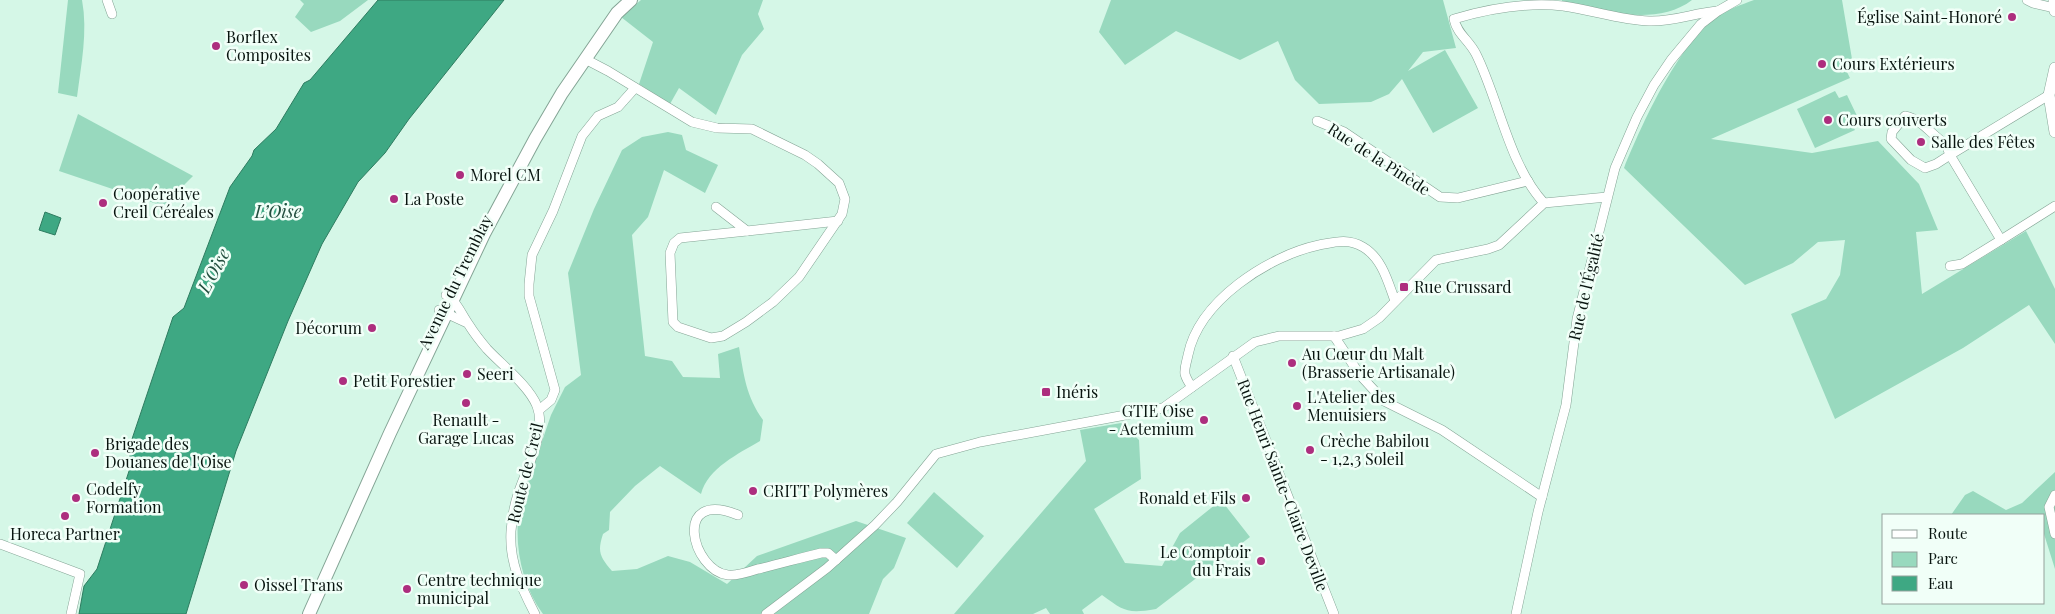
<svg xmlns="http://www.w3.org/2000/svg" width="2055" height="614" font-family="'Playfair Display',serif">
	<rect width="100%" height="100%" fill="#d5f7e7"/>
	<g fill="#98d9be">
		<path d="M68,0H82C88,32 81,65 77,97L58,93Z"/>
		<polygon points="300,0 368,0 340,21 311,32 295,17 304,4"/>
		<polygon points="641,0 763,0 758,14 764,29 742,55 716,115 679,88 670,104 639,84 653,42 621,17"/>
		<polygon points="1111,0 1443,0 1456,48 1423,52 1408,71 1445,50 1478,108 1433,133 1402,79 1389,94 1371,102 1319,104 1295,80 1278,41 1240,60 1176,31 1125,65 1099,32"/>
		<path d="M1562,0H1692C1657,27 1602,11 1562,3Z"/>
		<path d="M1754,0H1842L1853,65L1845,68L1850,78L1711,139L1812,153L1878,141L1919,184L1938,230L1916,232L1922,294L2026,231L2055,289V344L2029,305L1963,348L1835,419L1791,314L1826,299L1840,275L1845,240L1818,242L1793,263L1745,285L1624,168C1642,124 1677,46 1716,18C1727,9 1741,5 1754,0Z"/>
		<polygon points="1835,91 1839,98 1847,95 1858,118 1851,122 1855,130 1815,148 1797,109"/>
		<polygon points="78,114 193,176 163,206 59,171"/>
		<path d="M668,132L682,135L686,150L718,165L705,193L664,170L648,217L632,235L645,356L672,361L683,377L720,378L718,354L739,347C744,376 746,396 763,420L760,441C738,454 708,468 701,494L660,466L635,486L610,512L609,530L603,534C597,552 600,557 612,571L637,569L668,556L690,562L727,584L757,556L856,521L906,538L894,568L883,579L869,614H543C521,584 513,542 520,506L551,415L565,387L581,375L568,273L594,209L622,150L642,137Z"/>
		<path d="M1121,423L1139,440L1141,479L1094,509L1125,563L1162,566L1180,533L1221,500L1250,537L1156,609C1127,614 1124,611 1102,595L1082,610L1084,614H1050L1046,608L1033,614H954L1086,461L1080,430Z"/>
		<polygon points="2055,472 2055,569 2044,534 2044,515 1951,515 1965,495 1973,491 2006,510 2022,503"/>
		<polygon points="934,492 984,536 957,568 907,523"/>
	</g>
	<g fill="#3ea883" stroke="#2e7c60">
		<polygon points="378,0 504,0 409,119 385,153 358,182 322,244 288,321 236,451 186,614 79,614 84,586 97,569 131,465 129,448 173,317 184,308 230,187 252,156 254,150 276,129 304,83 310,80"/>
		<polygon points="45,212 61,218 55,235 39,230"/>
	</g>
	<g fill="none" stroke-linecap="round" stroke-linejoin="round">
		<g stroke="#84a495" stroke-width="10">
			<g id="minor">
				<polyline points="107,0 112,14"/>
				<polyline points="2027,0 2033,3 2055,8"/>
				<polyline points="585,59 608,71 692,122 717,128 752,129 805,155 818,164 839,183 845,199 842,214 799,277 773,302 746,322 723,336 711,338 678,327 673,322 670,253 674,243 680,238 747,231 716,207"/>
				<path d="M1905,116C1922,119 1932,136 1946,144L1950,155L1936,164L1925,168L1911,160L1891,139L1892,132Z"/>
				<polyline points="1317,121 1344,132 1440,197 1458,198 1528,181"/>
				<path d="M1544,203C1509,165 1499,100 1476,54C1469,40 1457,34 1454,19C1488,9 1527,2 1563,6C1592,10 1621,20 1649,21C1673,22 1694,13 1717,11"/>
				<polyline points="747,231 838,221"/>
				<polyline points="2001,240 2055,206"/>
				<polyline points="1950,266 1962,264 2001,240 1950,155 2049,95"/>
				<path d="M446,295C458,303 461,314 469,325C474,333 481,342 487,349C502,365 529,386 537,406C547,432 526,469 518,494C514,506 512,519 511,531C509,562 521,587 535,614"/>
				<polyline points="439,310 465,322"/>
				<polyline points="1334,336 1360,375 1384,401 1442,430 1542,497"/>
				<polyline points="1233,356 1334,614"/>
				<path d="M1192,387C1189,383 1186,378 1185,374C1184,368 1187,361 1188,355C1199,301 1268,256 1319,245C1335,242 1348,238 1363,247C1382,258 1388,282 1395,301"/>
				<polyline points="539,410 551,400 555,390 529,296 529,284 532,255 553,211 582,136 598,116 618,107 635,88"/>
				<polyline points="2055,495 2049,507 2055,534"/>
				<path d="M738,515C671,488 692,571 728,575C738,576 749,572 758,569C779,564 800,558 821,553H828L836,560"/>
				<polyline points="0,544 80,574 71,614"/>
				<polyline points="766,614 827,568 875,525 897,502 936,454 980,442 1163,408 1255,342 1279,336 1339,336 1363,329 1379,318 1436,260 1488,249 1499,245 1544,203 1607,197"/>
				<polyline points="1516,614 1538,512 1566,405 1577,319 1615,168 1637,117 1654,85 1671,60 1701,24 1718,11 1737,0"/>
			</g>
		</g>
		<g stroke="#84a495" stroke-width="12">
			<g id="tertiary">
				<polyline points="2054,0 2055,11"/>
				<polyline points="2055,68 2049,95 2055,132"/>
			</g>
		</g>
		<g stroke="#84a495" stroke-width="14">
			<polyline id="secondary" points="309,614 390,433 484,234 535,139 562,93 617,13 631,0"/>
		</g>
		<use href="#minor" stroke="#fff" stroke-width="9"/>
		<use href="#tertiary" stroke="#fff" stroke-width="11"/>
		<use href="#secondary" stroke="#fff" stroke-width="12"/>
	</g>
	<g fill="#ad2e7e" stroke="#f1fff8" stroke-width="2">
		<circle cx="2012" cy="17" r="5"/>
		<circle cx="216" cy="46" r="5"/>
		<circle cx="1822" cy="64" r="5"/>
		<circle cx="1828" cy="120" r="5"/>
		<circle cx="1921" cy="142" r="5"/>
		<circle cx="460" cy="175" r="5"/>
		<circle cx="394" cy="199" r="5"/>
		<circle cx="103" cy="203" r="5"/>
		<rect x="1399" y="282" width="10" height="10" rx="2.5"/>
		<circle cx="372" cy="328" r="5"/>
		<circle cx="1292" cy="363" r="5"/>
		<circle cx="467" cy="374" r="5"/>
		<circle cx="343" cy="381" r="5"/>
		<rect x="1041" y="387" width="10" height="10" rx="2.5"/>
		<circle cx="466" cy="403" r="5"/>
		<circle cx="1297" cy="406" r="5"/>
		<circle cx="1204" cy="420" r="5"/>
		<circle cx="1310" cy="450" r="5"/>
		<circle cx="95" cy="453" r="5"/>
		<circle cx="753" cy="491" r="5"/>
		<circle cx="76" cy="498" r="5"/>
		<circle cx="1246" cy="498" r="5"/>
		<circle cx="65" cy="516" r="5"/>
		<circle cx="1261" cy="561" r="5"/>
		<circle cx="244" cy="585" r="5"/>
		<circle cx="407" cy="589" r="5"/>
	</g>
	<g text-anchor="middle" stroke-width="5" stroke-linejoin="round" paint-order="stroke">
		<g font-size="16" fill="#08140f" stroke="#f1fff8" text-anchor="start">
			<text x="2002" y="23" text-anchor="end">Église Saint-Honoré</text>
			<text x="226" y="43">Borflex<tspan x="226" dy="18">Composites</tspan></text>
			<text x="1832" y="70">Cours Extérieurs</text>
			<text x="1838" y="126">Cours couverts</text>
			<text x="1931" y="148">Salle des Fêtes</text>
			<text x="470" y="181">Morel CM</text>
			<text x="113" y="200">Coopérative<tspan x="113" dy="18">Creil Céréales</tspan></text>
			<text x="404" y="205">La Poste</text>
			<text x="1414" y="293">Rue Crussard</text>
			<text x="362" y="334" text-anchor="end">Décorum</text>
			<text x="1302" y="360">Au Cœur du Malt<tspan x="1302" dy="18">(Brasserie Artisanale)</tspan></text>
			<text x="477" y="380">Seeri</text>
			<text x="353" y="387">Petit Forestier</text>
			<text x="1056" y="398">Inéris</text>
			<text x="1307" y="403">L'Atelier des<tspan x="1307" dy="18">Menuisiers</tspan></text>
			<text x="1194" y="417" text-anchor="end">GTIE Oise<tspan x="1194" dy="18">- Actemium</tspan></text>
			<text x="466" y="426" text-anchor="middle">Renault -<tspan x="466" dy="18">Garage Lucas</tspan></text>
			<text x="1320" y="447">Crèche Babilou<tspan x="1320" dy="18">- 1,2,3 Soleil</tspan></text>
			<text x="105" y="450">Brigade des<tspan x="105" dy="18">Douanes de l'Oise</tspan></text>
			<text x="86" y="495">Codelfy<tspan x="86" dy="18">Formation</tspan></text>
			<text x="763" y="497">CRITT Polymères</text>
			<text x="1236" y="504" text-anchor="end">Ronald et Fils</text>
			<text x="65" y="540" text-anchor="middle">Horeca Partner</text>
			<text x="1251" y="558" text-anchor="end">Le Comptoir<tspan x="1251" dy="18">du Frais</tspan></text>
			<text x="417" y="586">Centre technique<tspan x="417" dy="18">municipal</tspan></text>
			<text x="254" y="591">Oissel Trans</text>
		</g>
		<g font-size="16" fill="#08140f" stroke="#f1fff8">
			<text transform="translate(1379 159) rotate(33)" y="6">Rue de la Pinède</text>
			<text transform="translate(455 282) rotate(-64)" y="6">Avenue du Tremblay</text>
			<text transform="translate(1586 287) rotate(-77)" y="6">Rue de l'Égalité</text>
			<text transform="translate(525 473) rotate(-76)" y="6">Route de Creil</text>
			<text transform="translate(1283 485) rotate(69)" y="6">Rue Henri Sainte-Claire Deville</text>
		</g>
		<g font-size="18" font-style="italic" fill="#245040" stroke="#f1fff8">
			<text x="278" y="218">L’Oise</text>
			<text transform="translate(214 271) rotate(-62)" y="6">L'Oise</text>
		</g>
	</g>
	<rect x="1882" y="514" width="162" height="90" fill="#f1fff8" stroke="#94a19b"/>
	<rect x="1892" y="530" width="25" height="8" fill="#ffffff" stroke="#94a19b"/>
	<text x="1928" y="539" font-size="15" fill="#08140f">Route</text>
	<rect x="1892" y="552" width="25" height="15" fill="#98d9be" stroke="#94a19b"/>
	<text x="1928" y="564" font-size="15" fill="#08140f">Parc</text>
	<rect x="1892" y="576" width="25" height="15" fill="#3ea883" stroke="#94a19b"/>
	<text x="1928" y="589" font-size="15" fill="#08140f">Eau</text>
</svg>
